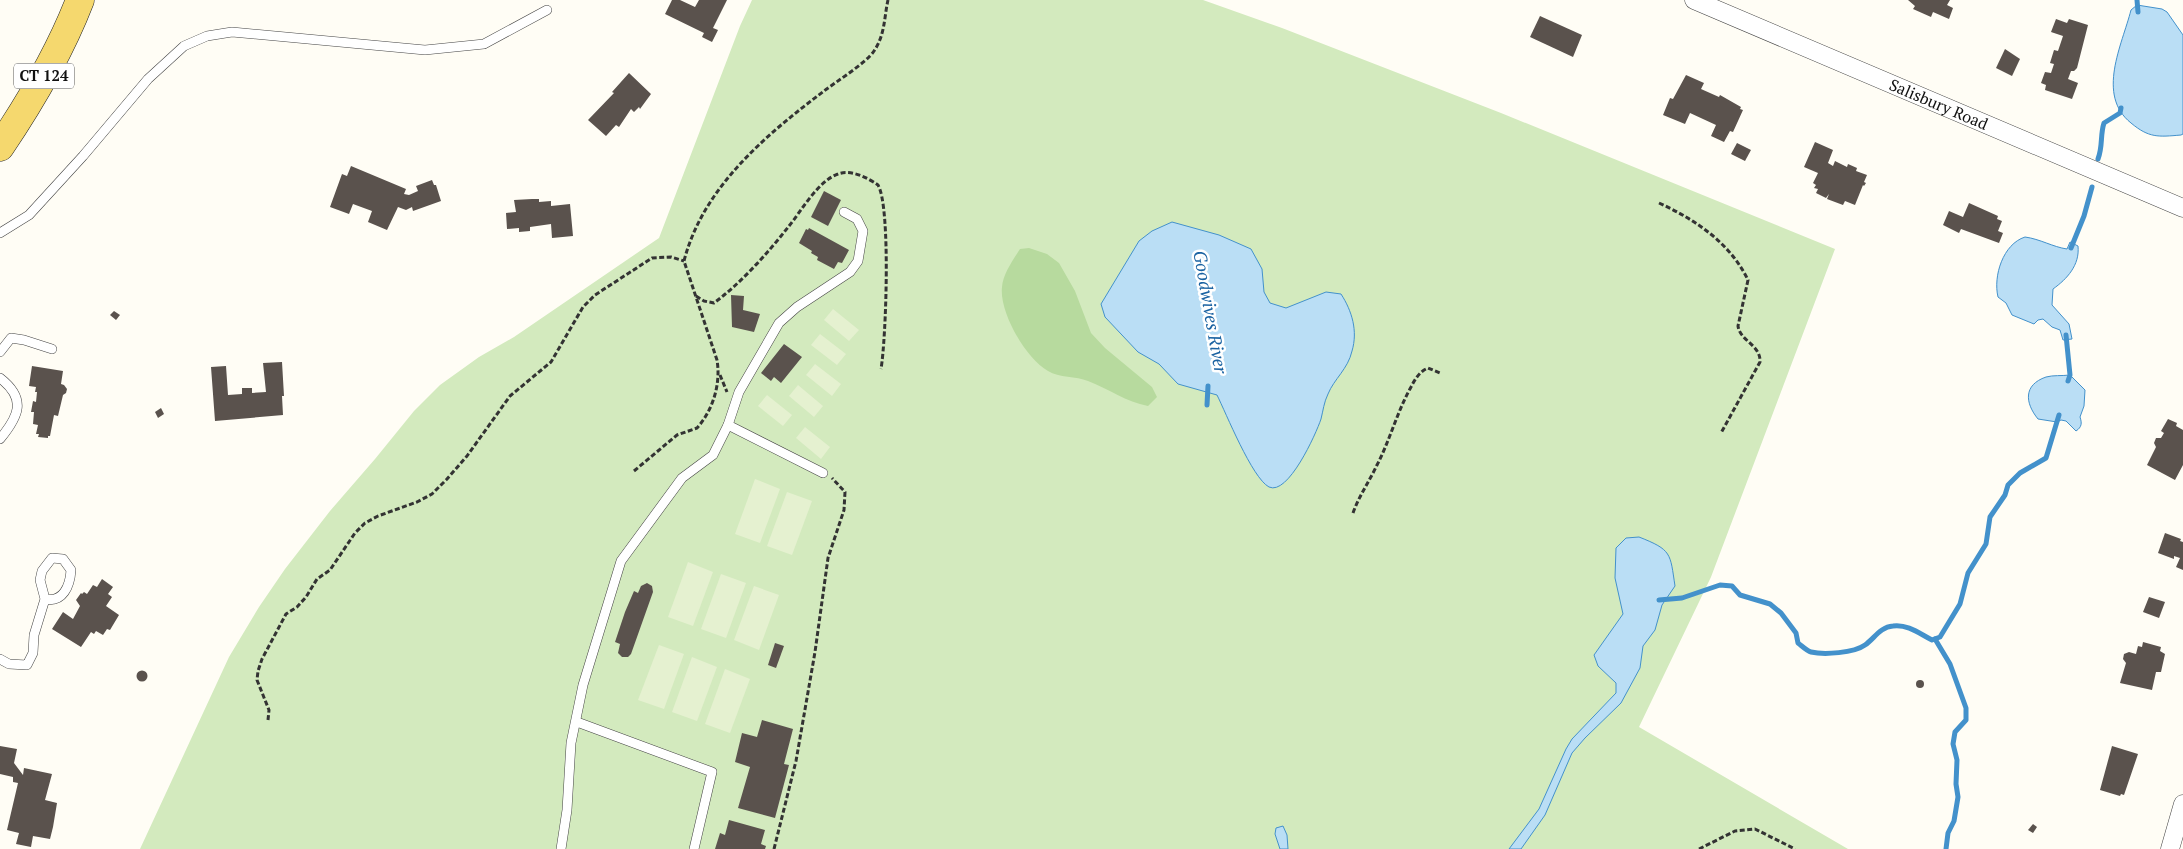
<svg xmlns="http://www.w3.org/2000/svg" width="2183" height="849" font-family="'PT Serif',serif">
	<rect width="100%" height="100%" fill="#fffdf5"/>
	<polygon fill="#d3eabe" points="752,0 1203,0 1282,28 1501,113 1835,249 1711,577 1639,727 1848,849 140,849 229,657 259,607 285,569 330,511 375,459 414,411 440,385 479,357 514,337 659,238 740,26"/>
	<path fill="#b7da9e" d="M1029,248L1047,254L1059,263L1075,291L1091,333L1105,348L1152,387L1157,397L1148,406C1126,402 1109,389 1088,381C1076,376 1059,378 1048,371C1026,359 999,312 1002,287C1003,274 1013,260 1020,249Z"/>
	<g fill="#e5f1d0">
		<polygon points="833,309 859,330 849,341 824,320"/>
		<polygon points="820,334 846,354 837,365 811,345"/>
		<polygon points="815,364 841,384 832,396 806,375"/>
		<polygon points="798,385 823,406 814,417 789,396"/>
		<polygon points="767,395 792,415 783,426 758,406"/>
		<polygon points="805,427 830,447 821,459 796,438"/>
		<polygon points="755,479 780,489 760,543 735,534"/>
		<polygon points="787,492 812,501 792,555 767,546"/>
		<polygon points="688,562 713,572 693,626 668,617"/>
		<polygon points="721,574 746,583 726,638 701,629"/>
		<polygon points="754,586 779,595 759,650 734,640"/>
		<polygon points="659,645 684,654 664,709 638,700"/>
		<polygon points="692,657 717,667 697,721 672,712"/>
		<polygon points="725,669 750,679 730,733 705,724"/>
	</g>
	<g fill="#badef5" stroke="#4391cb">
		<path d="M2137,5L2162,9L2167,12L2183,35V134L2181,135C2158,137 2149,138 2131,123C2096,95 2122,45 2131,10Z"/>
		<path d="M1172,222L1219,235L1251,249L1262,269L1264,292L1270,303L1286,308L1326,292L1341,294C1352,311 1358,331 1352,351C1348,369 1334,379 1328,394C1324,402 1323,411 1321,419C1316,434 1288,496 1269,487C1252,478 1226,413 1217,395L1178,384L1159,364L1138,352L1105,317L1101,304L1139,241L1152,231Z"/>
		<path d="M2025,237C2040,239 2053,247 2067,249L2070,242L2078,246C2080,265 2067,279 2053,289L2052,305L2069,324L2072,339L2063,340L2060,330L2052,327L2043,319L2038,320L2034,324L2012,315L2006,303L1998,297C1993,276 2003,244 2025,237Z"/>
		<path d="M2070,375L2085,390L2084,406L2080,417C2082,423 2082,427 2076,431L2066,421L2061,420L2057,422L2038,419C2025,403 2023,385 2046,377C2053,375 2062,376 2070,375Z"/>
		<path d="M1639,537C1672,550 1670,553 1675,586L1662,605L1655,630L1643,646L1640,668L1621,703L1585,738L1572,753L1545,815L1521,849H1509L1539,809L1566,749L1572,739L1616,693V683L1598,666L1594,655L1623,614L1615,578L1616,548L1626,538Z"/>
		<polygon points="1283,826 1287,835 1288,849 1280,849 1275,834 1276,828"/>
	</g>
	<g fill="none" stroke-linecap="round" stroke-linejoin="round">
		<g stroke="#4391cb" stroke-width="5">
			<polyline points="2137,0 2138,12"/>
			<path d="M2098,159C2103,146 2100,135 2104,123L2120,113L2121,108"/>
			<polyline points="2071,248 2084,216 2092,187"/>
			<polyline points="2066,335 2070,375 2068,381"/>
			<polyline points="1207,405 1208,386"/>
			<path d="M1659,600L1682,598L1720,585L1732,586L1740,595L1770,604L1781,613L1796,633L1798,643C1802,646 1807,651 1811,652C1824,655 1854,653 1865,645C1874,639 1880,627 1893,626C1908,624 1920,634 1932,640L1940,637L1960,604L1968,573L1986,544L1990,517L2005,495L2008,485L2020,473L2046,458L2059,415"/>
			<polyline points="1935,639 1950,664 1966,708 1966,720 1955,732 1953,744 1957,760 1956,784 1958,797 1954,821 1948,833 1946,849"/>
		</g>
	</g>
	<g fill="#5a524d">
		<polygon points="672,0 680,0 695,7 699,0 727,0 713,28 718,30 712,42 702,37 704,33 665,14"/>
		<polygon points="1908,0 1950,0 1947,5 1953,8 1949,19 1933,12 1931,17 1913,9 1915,6"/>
		<polygon points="1540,16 1582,35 1573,57 1530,37"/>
		<polygon points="2056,19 2067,23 2069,19 2088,25 2077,68 2074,71 2071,71 2068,79 2078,83 2072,99 2045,90 2046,85 2041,83 2045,72 2051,73 2054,64 2050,63 2054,50 2058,51 2063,36 2051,32"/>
		<polygon points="2005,49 2020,59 2012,76 1996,68"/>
		<polygon points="629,73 651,94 640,109 639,107 634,112 631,109 619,127 616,125 606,136 588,120 614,93 612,92"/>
		<polygon points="1686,75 1704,83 1701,89 1719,97 1720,95 1741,107 1740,109 1743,110 1733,132 1730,131 1724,142 1711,136 1716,125 1690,113 1685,124 1663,115 1670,98 1673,99"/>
		<polygon points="1815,142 1833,150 1828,163 1833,166 1835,161 1847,167 1848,164 1857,168 1856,171 1867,175 1864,182 1866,183 1864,186 1863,185 1855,205 1845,201 1843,205 1827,199 1829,194 1826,198 1816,193 1818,189 1814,188 1816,185 1813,183 1818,173 1804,167"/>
		<polygon points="1737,143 1751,150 1745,161 1731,154"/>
		<polygon points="351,166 406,189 404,194 409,195 418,191 416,186 432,180 434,185 436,185 441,201 413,211 412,207 406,210 398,207 387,230 368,222 372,211 353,204 349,214 330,207 342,174 347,176"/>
		<polygon points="824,191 841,200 828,226 811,217"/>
		<polygon points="532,199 539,199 539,202 551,201 551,206 570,204 573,236 552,238 551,224 530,227 530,231 519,232 519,228 507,229 506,213 516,212 514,200"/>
		<polygon points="1969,203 1998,216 1997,219 2002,221 1998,231 2003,233 1999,243 1961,229 1959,233 1943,225 1949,211 1963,217"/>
		<polygon points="809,228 849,250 842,263 838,262 834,269 817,260 818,257 811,253 812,251 799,243 806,229 808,230"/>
		<polygon points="731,295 744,296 743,310 760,314 754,332 732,327"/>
		<polygon points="114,311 120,315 116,320 110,315"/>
		<polygon points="784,344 802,357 781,383 774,377 771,381 761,373"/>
		<polygon points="282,362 284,396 282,396 283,415 215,421 211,367 226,366 228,395 242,394 242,388 252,388 252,393 266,392 263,363"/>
		<polygon points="32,366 63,371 61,384 64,385 67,389 66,393 63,395 58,416 54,415 50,436 48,436 48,438 38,437 39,434 36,434 38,425 33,424 34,412 31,412 33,401 36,402 37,392 35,392 36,387 29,386"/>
		<polygon points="161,408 164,414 158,418 155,412"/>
		<polygon points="2168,419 2177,423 2176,426 2183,430 2183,465 2175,480 2147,465 2156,447 2154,443 2156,438 2161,438 2164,433 2161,431"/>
		<polygon points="2165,533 2181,539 2180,541 2183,542 2183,570 2176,567 2180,558 2174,556 2174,559 2158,553"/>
		<polygon points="102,579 113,587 108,594 112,597 106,606 119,615 110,630 107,629 103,635 96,631 94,634 91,632 81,647 52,629 63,612 73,619 80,606 76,600 81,593 82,594 84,592 87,594 93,585 97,587"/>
		<polygon points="647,583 652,586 653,592 631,654 628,657 622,657 618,653 620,644 615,642 625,612 634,591 638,593 641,586"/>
		<polygon points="2149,597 2165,602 2159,618 2143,612"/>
		<polygon points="2143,642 2161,647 2160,651 2165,654 2161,672 2156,672 2152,690 2120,683 2126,663 2123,659 2124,654 2129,652 2136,654 2138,646 2142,647"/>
		<polygon points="775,643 784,646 776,668 768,665"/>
		<circle cx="142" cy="676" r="5.5"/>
		<circle cx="1920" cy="684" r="4"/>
		<polygon points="762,720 793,729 784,764 789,765 775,818 738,808 750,767 735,762 742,733 757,737"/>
		<polygon points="0,746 17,749 14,763 23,775 24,768 52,774 45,800 57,803 53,827 50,839 33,836 31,847 16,844 19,833 7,830 18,783 13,782 13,777 0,774"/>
		<polygon points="2112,746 2138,754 2124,795 2121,794 2120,796 2100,790"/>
		<polygon points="729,820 765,830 761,844 766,846 765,849 715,849 720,833 725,835"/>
		<polygon points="2033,824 2037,827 2033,833 2028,830"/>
	</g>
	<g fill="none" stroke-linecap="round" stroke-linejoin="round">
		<g stroke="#444" stroke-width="10">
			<g id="lane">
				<polyline points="0,233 29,215 83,156 148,79 184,46 207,36 232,32 425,50 484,44 547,10"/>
				<polyline points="0,352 11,338 24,340 52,349"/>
				<path d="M0,378C27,399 19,416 0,439"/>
				<polyline points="728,425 823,473"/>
				<path d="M0,659L9,664L27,665L33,653L34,635L45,599L40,580L42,571L52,558L63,559L71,570C70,586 63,603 45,599"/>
				<polyline points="577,722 712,772 694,849"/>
				<polyline points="561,849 567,810 571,743 583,685 621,561 682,478 713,455 728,425 739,392 779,323 797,307 850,272 858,261 863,231 857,219 844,212"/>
			</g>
		</g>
		<g stroke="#444" stroke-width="19">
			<g id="street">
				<path id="s1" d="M1694,0L2183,208"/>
				<polyline points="2170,849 2183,804"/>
			</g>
		</g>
		<g stroke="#222" stroke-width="29">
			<path id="primary" d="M0,147C31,101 60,52 80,0"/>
		</g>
		<g stroke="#333" stroke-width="3" stroke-dasharray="5 2.5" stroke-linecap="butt">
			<path d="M1659,203C1696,220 1730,243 1748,280L1738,326C1740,341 1761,345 1760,362L1721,433"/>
			<path d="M696,296L704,301L714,303C741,283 768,253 789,226C802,210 818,181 838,174C851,169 868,178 878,185C891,207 886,340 881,369"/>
			<polyline points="720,375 727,392"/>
			<path d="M634,471L677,435L697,428C713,410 721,384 717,360L684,261C703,187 766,135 824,91C837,81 866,63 874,51C885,35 884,18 888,0"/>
			<path d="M1353,513C1359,496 1369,482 1377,465C1390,440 1397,412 1411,387C1415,379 1420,371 1428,368L1440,373"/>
			<polyline points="268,720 269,710 257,680 258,671 262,659 286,614 297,607 306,597 317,579 330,570 355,533 365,523 378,516 417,502 432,494 447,479 467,456 510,396 551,362 583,307 595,295 652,258 671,257 684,261"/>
			<polyline points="774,849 796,761 815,652 828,558 844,510 845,492 832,478"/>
			<polyline points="1699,849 1735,831 1755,829 1795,849"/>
		</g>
		<use href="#lane" stroke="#fff" stroke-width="9"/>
		<use href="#street" stroke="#fff" stroke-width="18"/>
		<use href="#primary" stroke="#f5d86e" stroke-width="28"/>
	</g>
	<g text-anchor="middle" stroke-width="5" stroke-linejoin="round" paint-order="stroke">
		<rect fill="#fff" stroke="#585858" stroke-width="1" x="14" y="63.5" width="60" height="25" rx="4"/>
		<g font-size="15" font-weight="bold" fill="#111">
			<text x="44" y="81">CT 124</text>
		</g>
		<g font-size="16" fill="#111" stroke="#fff">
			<text dy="6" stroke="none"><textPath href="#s1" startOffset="266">Salisbury Road</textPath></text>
		</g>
		<g font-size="18" font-style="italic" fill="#1b63a2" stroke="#fff">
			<text transform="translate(1210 312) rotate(80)" y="6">Goodwives River</text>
		</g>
	</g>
</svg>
